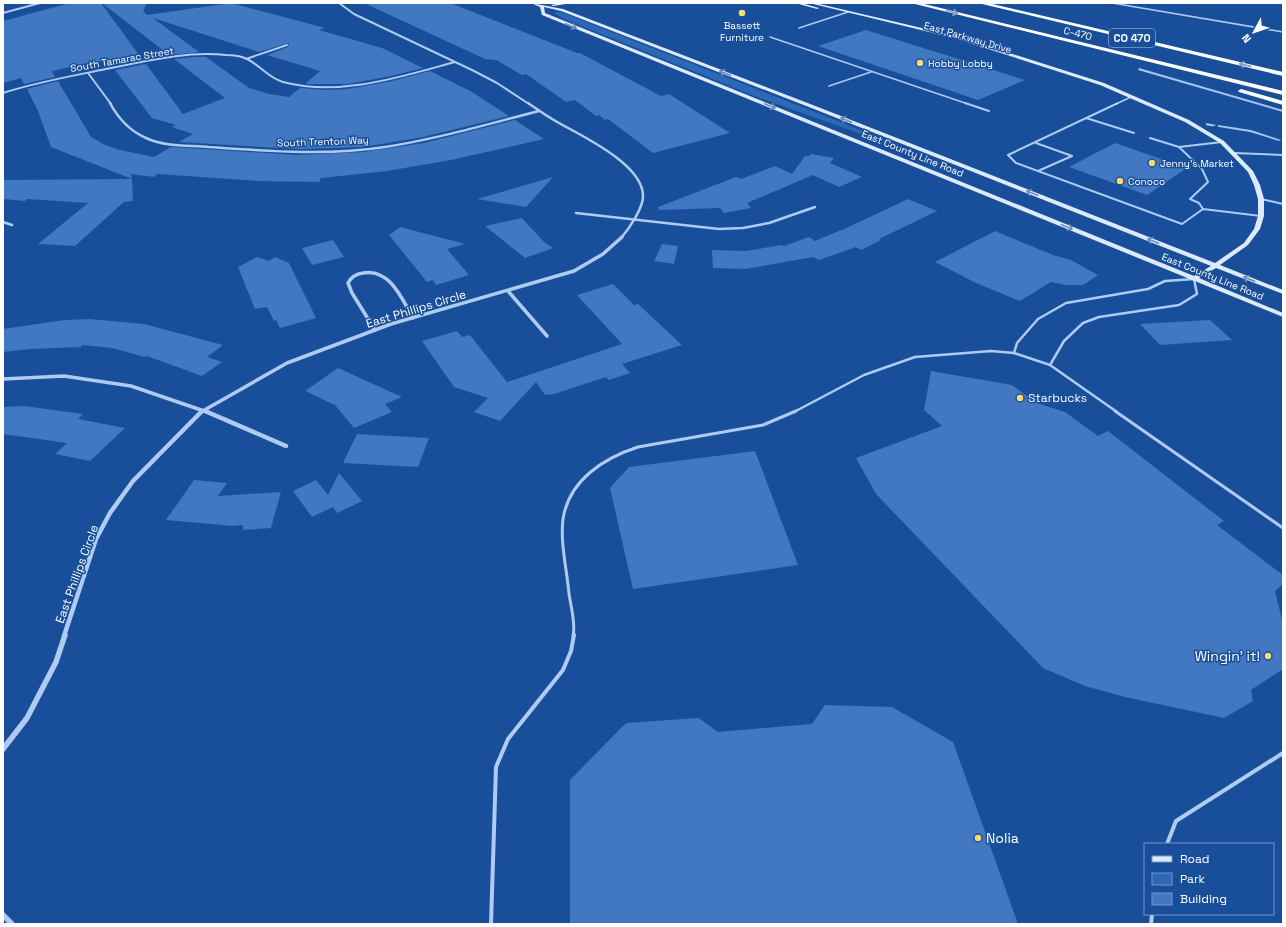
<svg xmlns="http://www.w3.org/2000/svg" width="1286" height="927" font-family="'Space Grotesk',sans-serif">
	<rect width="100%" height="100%" fill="#194f9a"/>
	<polygon fill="#2d68b7" points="557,12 561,12 891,142 890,143 892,145 757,97 562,18 554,13"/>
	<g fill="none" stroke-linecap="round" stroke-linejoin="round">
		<g fill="#a1c6f3" fill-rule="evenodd">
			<polygon points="1139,68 1283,110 1283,112 1138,70"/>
			<path d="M1206,123L1216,125C1214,127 1209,126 1206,125Z"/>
			<polygon points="1218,125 1251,130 1281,140 1279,141 1250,132 1219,127 1218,127"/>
		</g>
	</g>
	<g fill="#4277c1">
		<polygon points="70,3 101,3 142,59 112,65 108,60 70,67 52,71 55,77 24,84 21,78 3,83 3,21"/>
		<polygon points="102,3 147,3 143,11 147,15 231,3 325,28 319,30 382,48 423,68 391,76 348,84 305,84 320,71 267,55 288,47 289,45 288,43 259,52 153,18 199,52 169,55"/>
		<polygon points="364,3 450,3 577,53 580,53 661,96 669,94 730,133 653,153 608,119 605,120 599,115 596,116 575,100 566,102 526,74 522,75 496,60 485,59"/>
		<polygon points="866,30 1025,80 978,100 818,46"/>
		<polygon points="196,57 206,57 249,88 269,94 289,97 300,88 326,90 348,89 392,81 430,71 472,92 509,116 423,137 363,147 297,149 179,142 193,134 172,127 176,125 152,118 115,70 146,64 183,114 225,98 174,59"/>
		<polygon points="58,81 91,137 103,144 120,150 154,157 171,147 297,155 364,152 424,143 515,120 544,139 451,160 387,171 321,178 319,182 258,181 157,174 154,177 131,174 132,179 51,147 38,111 27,89"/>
		<polygon points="1115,143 1187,168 1147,195 1069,167"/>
		<polygon points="811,154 834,158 830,163 862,177 839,187 813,175 747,203 751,208 724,213 720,208 659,210 658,207 736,177 741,179 775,166 792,174 805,156 809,156"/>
		<polygon points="553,177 526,207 477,199"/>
		<polygon points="132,179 133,201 124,202 75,246 38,244 88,203 27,199 25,201 3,199 3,180"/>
		<polygon points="908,199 937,211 879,239 881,240 861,250 856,247 819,260 813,257 745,269 713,268 712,250 746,251 782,245 784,246 809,237 815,241 841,230 842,230"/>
		<polygon points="522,218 543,241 553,248 525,258 485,226"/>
		<polygon points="400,227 465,244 447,249 469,275 436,285 433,280 427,282 389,235"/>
		<polygon points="995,231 1053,255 1071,260 1098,275 1083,285 1066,285 1051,282 1020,301 976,283 935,262"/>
		<polygon points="333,240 344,257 312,265 302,248"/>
		<polygon points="662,244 678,246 674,264 654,261"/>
		<polygon points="257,257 269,261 275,257 289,263 316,318 280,328 276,320 274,321 267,307 255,309 238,267"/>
		<polygon points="613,284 634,305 638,304 682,345 622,364 630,373 609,380 606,377 551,395 549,394 545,395 536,382 500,421 474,412 488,398 454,387 422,341 457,331 462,337 470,335 507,382 622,344 577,295"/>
		<polygon points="90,319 144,324 223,345 207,357 222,362 202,376 147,356 145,357 112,348 82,345 81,347 30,349 3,352 3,329 65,320"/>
		<polygon points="1210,320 1232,340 1160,345 1140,324"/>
		<polygon points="338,368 402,397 385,404 392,412 354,428 335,405 305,391"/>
		<polygon points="931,371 1012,385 1037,403 1065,412 1098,436 1108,431 1224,521 1217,525 1283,575 1283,584 1275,591 1283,624 1283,669 1251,690 1253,701 1224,718 1125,697 1085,686 1043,668 876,494 856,458 942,426 924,410"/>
		<polygon points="24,406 83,414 78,419 125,428 90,461 55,454 67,443 3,434 3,407"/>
		<polygon points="357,434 429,438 418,467 343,463"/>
		<polygon points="755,451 798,565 633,589 610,488 629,467"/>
		<polygon points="339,473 362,501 337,513 333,507 312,517 293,491 316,480 328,495"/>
		<polygon points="194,480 227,483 218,496 281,492 271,528 243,530 243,525 233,526 166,520"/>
		<polygon points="825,705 892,707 953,742 1018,924 570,924 570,780 626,723 699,718 718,732 812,724"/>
	</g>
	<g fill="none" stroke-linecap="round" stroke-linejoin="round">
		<g stroke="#aecbf1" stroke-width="1.5">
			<polyline points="1112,3 1283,32"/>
			<polyline points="799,28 848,12"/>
			<polyline points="770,37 968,104"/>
			<polyline points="829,86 871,72"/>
			<polyline points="1116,104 1131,97"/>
		</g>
		<g stroke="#aecbf1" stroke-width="2">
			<polyline points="965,103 989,111"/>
			<polyline points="1118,103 1008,155 1016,163 1182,224 1203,209 1261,216"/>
			<polyline points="1086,118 1134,133"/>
			<polyline points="1150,138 1179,147 1202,169 1208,182 1190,199 1199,203 1203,209"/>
			<polyline points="1036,143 1072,156"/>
			<polyline points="1179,147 1222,142"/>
			<polyline points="1234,153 1283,155"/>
			<polyline points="1038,171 1072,156"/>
			<polyline points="1261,199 1283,204"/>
		</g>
		<g stroke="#aecbf1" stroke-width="2.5">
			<polyline points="1014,353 1017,343 1038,319 1066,303 1148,289 1165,281 1194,279 1197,294 1179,305 1099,317 1083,323 1064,341 1050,365"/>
			<polyline points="794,412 864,375 915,357 991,351 1014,353 1050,365 1117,412"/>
		</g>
		<g stroke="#aecbf1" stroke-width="3">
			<polyline points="1115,411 1283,528"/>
			<path d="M573,636C576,624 571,607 569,594C567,570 560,543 563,519C569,480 604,458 638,447L763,425L796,411"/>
		</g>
		<g stroke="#aecbf1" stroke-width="4">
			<polyline points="1167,844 1176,821 1283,753"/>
			<polyline points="491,924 496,767 508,739 563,670 571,651 574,635"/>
			<polyline points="1151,924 1152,914"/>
		</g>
		<g stroke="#aecbf1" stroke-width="2">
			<polyline points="339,3 354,14 472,70 497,83 529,104"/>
			<polyline points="3,13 40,3"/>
			<polyline points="246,59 287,45"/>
			<polyline points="88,73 111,104"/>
			<path d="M3,93C37,82 72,76 106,69C146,61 186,51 226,55C233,55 241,56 247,59C260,65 268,78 283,82C340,97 400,77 455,62"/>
		</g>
		<g stroke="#aecbf1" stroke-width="2.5">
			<path d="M110,103C118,118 130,131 146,138C165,147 189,145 209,147C267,151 327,156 385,147C437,139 488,124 539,111"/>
			<path d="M528,103C538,110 548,117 559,123C582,136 642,164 643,195C644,207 629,229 621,238"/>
			<polyline points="576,213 719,229 743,228 769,223 815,207"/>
			<polyline points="3,222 12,225"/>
		</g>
		<g stroke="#aecbf1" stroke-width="3.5">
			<polyline points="508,291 547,336"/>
			<path d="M375,330L352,293L348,283C351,277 356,274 363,273C390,268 402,299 413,318"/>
			<polyline points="3,379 64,376 131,386 207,412"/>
			<polyline points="201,412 287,363 391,324 574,271 603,254 622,237"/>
		</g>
		<g stroke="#aecbf1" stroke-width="4.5">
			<polyline points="205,411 286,446"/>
			<polyline points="64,636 96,539 110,513 133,481 202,411"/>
		</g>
		<g stroke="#aecbf1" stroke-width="5.5">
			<polyline points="3,749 27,718 56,662 65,635"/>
			<polyline points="3,915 12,924"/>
		</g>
		<g fill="#ddeafc" fill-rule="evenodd">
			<path d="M531,3L563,9L818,107L1215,263L1244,243L1254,229L1258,216V199L1254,185L1248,172L1220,143L1185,122L1100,85L954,38L809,3H815L956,36L1104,83L1189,120L1224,141L1253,171L1260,185L1264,199V216L1260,229L1248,245L1220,265L1283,290V294L1216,268L1199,278L1283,313V317L542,15L540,7ZM544,7L561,11L814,109L1211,266L1194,276L545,13Z"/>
			<polygon points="561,3 572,3 553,6 551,5"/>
			<polygon points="795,3 801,3 819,8 817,9"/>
		</g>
		<g fill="#fff" fill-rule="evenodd">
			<polygon points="911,3 920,3 1283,91 1283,95"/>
			<polygon points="978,3 988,3 1283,72 1283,76"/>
			<polygon points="1241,89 1283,101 1283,105 1239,92 1238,91"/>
		</g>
	</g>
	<defs><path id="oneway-shaft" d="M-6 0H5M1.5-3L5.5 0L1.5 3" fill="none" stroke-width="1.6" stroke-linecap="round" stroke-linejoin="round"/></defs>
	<g stroke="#809ec7">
		<use href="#oneway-shaft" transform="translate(952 12) rotate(14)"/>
		<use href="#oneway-shaft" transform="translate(1245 65) rotate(-167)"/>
	</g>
	<g stroke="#678dc1">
		<use href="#oneway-shaft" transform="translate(571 26) rotate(22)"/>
		<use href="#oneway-shaft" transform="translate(725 73) rotate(-159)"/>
		<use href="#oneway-shaft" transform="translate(770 106) rotate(22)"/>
		<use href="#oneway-shaft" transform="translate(846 120) rotate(-158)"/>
		<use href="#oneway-shaft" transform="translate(1032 193) rotate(-158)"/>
		<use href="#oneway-shaft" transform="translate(1067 227) rotate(22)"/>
		<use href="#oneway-shaft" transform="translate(1153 241) rotate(-158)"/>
		<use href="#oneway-shaft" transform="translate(1249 279) rotate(-159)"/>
	</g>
	<g fill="#ffd86f" stroke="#194f9a" stroke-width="1.5">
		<circle cx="742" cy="13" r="4"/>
		<circle cx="920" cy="63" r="4"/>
		<circle cx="1152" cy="163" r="4"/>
		<circle cx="1120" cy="181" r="4"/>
		<circle cx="1020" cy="398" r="4"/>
		<circle cx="1268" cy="656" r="4"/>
		<circle cx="978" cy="838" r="4"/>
	</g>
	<g text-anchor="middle" stroke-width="3" stroke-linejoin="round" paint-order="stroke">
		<g font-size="10" fill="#fff" stroke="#194f9a" text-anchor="start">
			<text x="742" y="29" text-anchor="middle">Bassett<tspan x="742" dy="12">Furniture</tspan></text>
			<text x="928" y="67">Hobby Lobby</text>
			<text x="1160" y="167">Jenny's Market</text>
			<text x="1128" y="185">Conoco</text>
		</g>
		<g font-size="10" fill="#fff" stroke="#194f9a">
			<text transform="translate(1078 33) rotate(14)" y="4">C-470</text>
			<text transform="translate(968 37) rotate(16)" y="4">East Parkway Drive</text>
			<text transform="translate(122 59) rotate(-10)" y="4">South Tamarac Street</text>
			<text transform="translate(323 141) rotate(-2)" y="4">South Trenton Way</text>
			<text transform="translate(913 153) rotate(22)" y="4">East County Line Road</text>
			<text transform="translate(1213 276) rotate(22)" y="4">East County Line Road</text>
		</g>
		<rect fill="#194f9a" stroke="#bacae1" stroke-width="1" x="1109" y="29" width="46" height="18" rx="3"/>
		<g font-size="11" font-weight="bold" fill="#fff">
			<text x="1132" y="42">CO 470</text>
		</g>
		<g font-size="12" fill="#fff" stroke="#194f9a">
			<text transform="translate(416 309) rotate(-17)" y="4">East Phillips Circle</text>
			<text transform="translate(77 574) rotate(-70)" y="4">East Phillips Circle</text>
		</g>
		<g font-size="12" fill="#fff" stroke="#194f9a" text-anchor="start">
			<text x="1028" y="402">Starbucks</text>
		</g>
		<g font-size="14" fill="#fff" stroke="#194f9a" text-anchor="end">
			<text x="1260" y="661">Wingin' it!</text>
			<text x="986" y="843" text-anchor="start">Nolia</text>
		</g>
	</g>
	<rect width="1286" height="927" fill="none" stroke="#ffffff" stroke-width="8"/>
	<rect x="1144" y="843" width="130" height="72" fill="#194f9a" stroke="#7595c2"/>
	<rect x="1152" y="856" width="20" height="6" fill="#ddeafc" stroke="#7595c2"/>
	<text x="1180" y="863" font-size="12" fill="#ffffff">Road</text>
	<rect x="1152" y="873" width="20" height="12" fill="#2d68b7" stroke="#7595c2"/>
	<text x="1180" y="883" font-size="12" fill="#ffffff">Park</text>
	<rect x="1152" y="893" width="20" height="12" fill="#4277c1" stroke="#7595c2"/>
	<text x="1180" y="903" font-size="12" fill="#ffffff">Building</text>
	<g transform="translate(1254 32) rotate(230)" stroke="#194f9a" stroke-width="3" paint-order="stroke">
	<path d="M0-3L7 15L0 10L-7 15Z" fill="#ffffff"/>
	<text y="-6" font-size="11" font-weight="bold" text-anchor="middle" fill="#ffffff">N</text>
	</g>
</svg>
